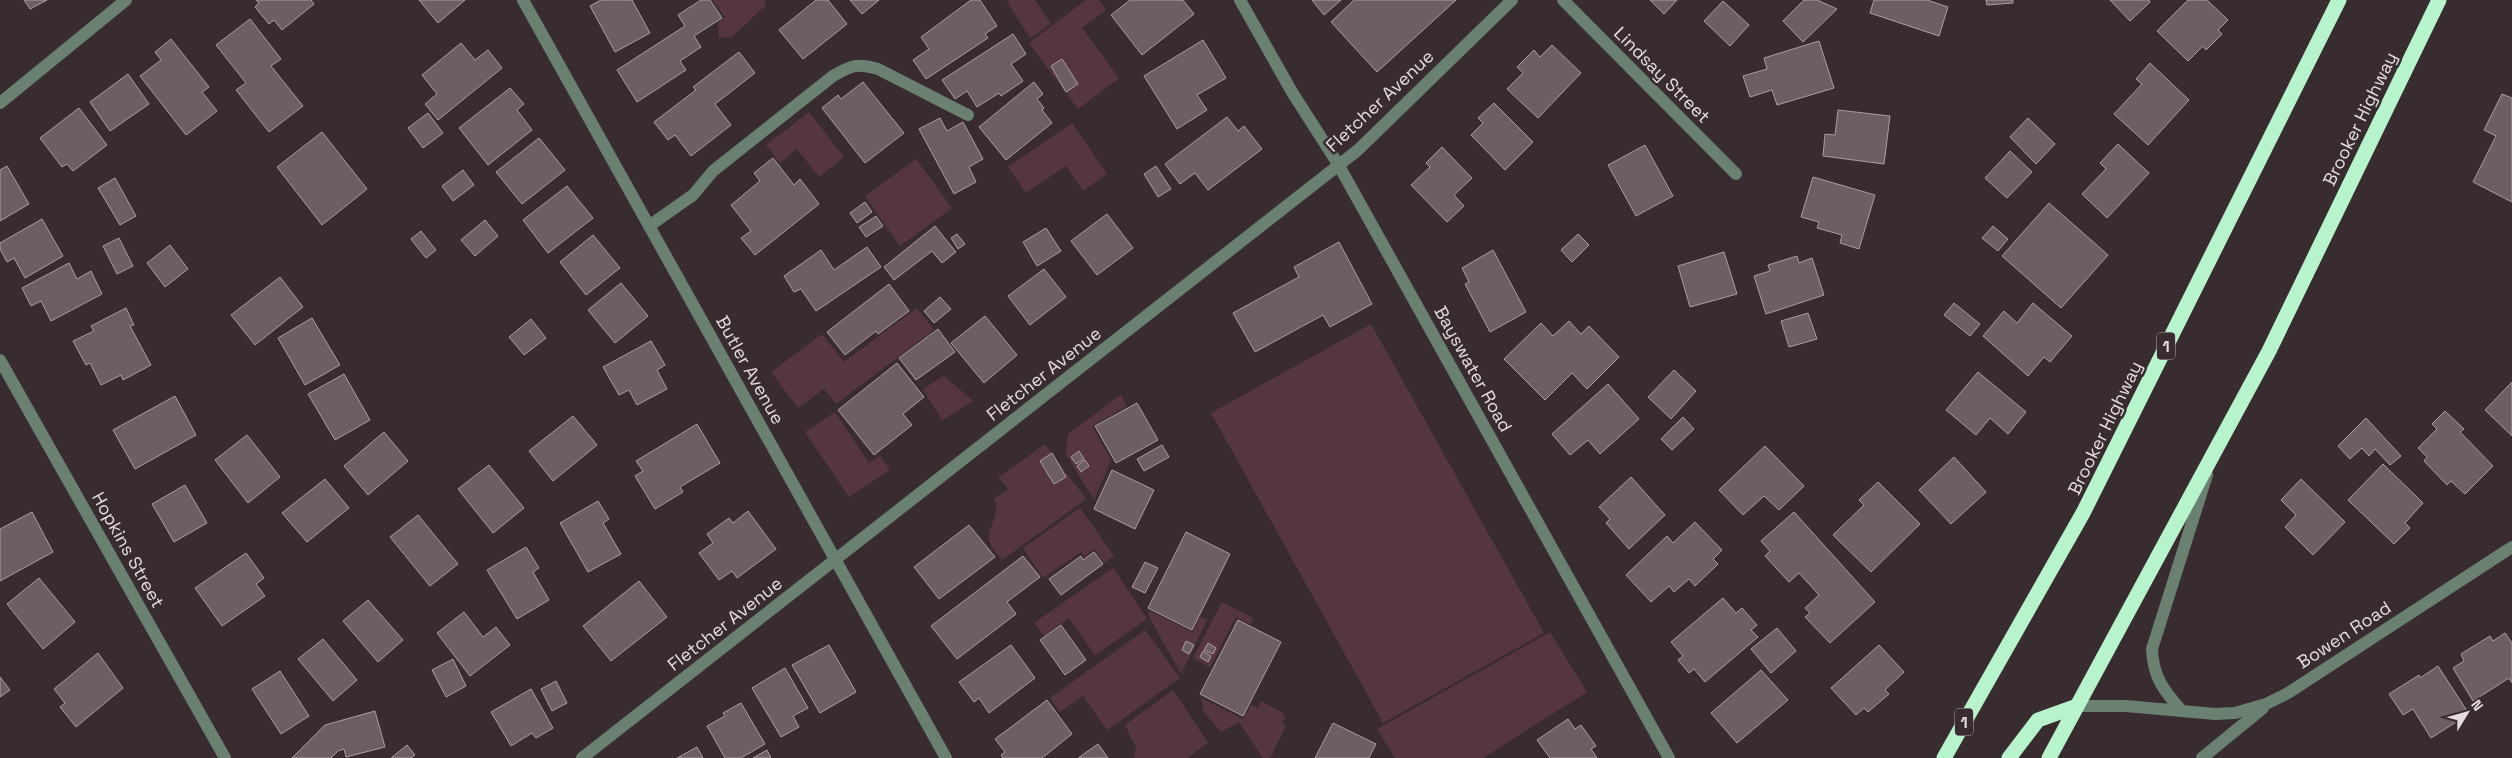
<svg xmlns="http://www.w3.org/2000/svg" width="2512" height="758" font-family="'Space Grotesk',sans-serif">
	<rect width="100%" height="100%" fill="#382c31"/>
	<g fill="#563543">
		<polygon points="712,0 765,0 766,5 732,37 719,38 718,23 725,17"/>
		<polygon points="1009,0 1035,0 1051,24 1030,38 1007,2"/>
		<polygon points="1086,0 1099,0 1106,10 1082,28 1119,78 1078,109 1029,43"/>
		<polygon points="809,112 844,157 819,177 797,149 780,163 766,145"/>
		<polygon points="1072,123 1107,174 1083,191 1066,166 1026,193 1008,167"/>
		<polygon points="916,159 952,208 900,246 865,196"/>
		<polygon points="917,308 934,330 836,404 824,389 798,408 771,372 822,334 844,362"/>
		<polygon points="1371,324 1544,633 1383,723 1211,413"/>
		<polygon points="944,376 973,401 942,420 923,389"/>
		<polygon points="1121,395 1127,406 1092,426 1111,460 1094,500 1066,454 1068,434"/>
		<polygon points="835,412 869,463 880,456 890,470 849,497 805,432"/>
		<path d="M1045,444L1086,499L1002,560C998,555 992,549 990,543C984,529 1002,517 994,499L1008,489L999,477Z"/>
		<polygon points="1080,508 1114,556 1104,563 1094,549 1084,557 1081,552 1043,578 1023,548"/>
		<polygon points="1113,568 1147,619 1095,655 1069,618 1044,636 1034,623"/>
		<polygon points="1222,602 1253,618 1250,624 1236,617 1210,667 1193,658"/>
		<polygon points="1150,611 1193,632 1200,617 1207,620 1181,674 1148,615"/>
		<polygon points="1145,630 1180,678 1107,730 1083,696 1060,712 1050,698"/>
		<polygon points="1550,632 1587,692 1483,758 1395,758 1377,729"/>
		<polygon points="1173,690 1208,743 1187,758 1134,758 1136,748 1125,725"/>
		<polygon points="1201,698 1243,719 1251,705 1258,708 1261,701 1283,713 1285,718 1282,723 1286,726 1270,758 1263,758 1239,722 1221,732 1204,712"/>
	</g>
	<g fill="#6c5e64" stroke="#ab9da2">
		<polygon points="24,0 47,0 30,9"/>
		<polygon points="256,0 311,0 314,4 282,30 274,20 269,24 255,7 259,3"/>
		<polygon points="419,0 465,0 438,23"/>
		<polygon points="601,0 632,0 650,33 615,52 590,6"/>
		<polygon points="701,0 710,0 722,18 694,36 701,47 680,61 686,70 637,102 617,70 685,26 678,15"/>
		<polygon points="816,0 828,0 847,24 803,59 779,30"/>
		<polygon points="850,0 879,0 862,14"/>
		<polygon points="971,0 980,0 997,26 985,34 988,38 926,79 913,60 929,49 921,37"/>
		<polygon points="1130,0 1183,0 1194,14 1142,55 1111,15"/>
		<polygon points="1312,0 1341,0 1324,15"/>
		<polygon points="1354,0 1456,0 1377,72 1331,22"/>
		<polygon points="1650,0 1677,0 1664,14"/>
		<polygon points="1804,0 1817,0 1837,9 1803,42 1783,21"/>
		<polygon points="1874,0 1927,0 1948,7 1939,36 1870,13"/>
		<polygon points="1986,0 2013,0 2013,3 1987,5"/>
		<polygon points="2110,0 2149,0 2150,2 2130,21"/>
		<polygon points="2188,0 2207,0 2228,20 2218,30 2222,34 2206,50 2203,46 2188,61 2157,31"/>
		<polygon points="1723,1 1749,25 1730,46 1704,21"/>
		<polygon points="250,19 281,59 271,66 303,106 269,132 236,90 246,83 216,45"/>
		<polygon points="1013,34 1026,54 1011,64 1023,81 1001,96 999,93 977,107 967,91 955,99 942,80"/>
		<polygon points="171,39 209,87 202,92 217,111 186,135 140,76 161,60 155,52"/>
		<polygon points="1203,40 1226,78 1197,95 1207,110 1177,129 1144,76"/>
		<polygon points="1819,41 1834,88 1777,105 1772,90 1750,97 1743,76 1767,69 1764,58"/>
		<polygon points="461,43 475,60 488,50 502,68 438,120 425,104 437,94 422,75"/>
		<polygon points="1552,45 1581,73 1538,118 1507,89 1523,73 1517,67 1534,50 1540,57"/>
		<polygon points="739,52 755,73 715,104 731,125 691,156 675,135 668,140 654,122 696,90 693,87"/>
		<polygon points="1062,59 1078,84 1066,92 1051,66"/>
		<polygon points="2150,63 2189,100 2148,145 2114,114 2142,84 2136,79"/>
		<polygon points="128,74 149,104 110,131 90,102"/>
		<polygon points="863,82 904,133 865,163 822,108 838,95 841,99"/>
		<polygon points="1034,82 1043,94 1037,99 1044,108 1042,110 1052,123 1006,160 979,127"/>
		<polygon points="510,88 524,104 517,110 532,130 488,165 459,128"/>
		<polygon points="2502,94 2512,98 2512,202 2473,182 2496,136 2484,130"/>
		<polygon points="1494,103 1533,142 1505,170 1471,135 1483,123 1478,118"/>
		<polygon points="79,108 107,145 73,171 67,164 62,167 40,138"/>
		<polygon points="1838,110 1890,116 1884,164 1823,156 1825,134 1835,135"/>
		<polygon points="428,113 443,133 423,148 408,128"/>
		<polygon points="1227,117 1238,131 1244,126 1262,149 1208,190 1195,173 1180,184 1165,164"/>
		<polygon points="940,118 947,131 963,122 983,159 969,167 976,182 954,194 919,129"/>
		<polygon points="2028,118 2055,144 2036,164 2010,137"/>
		<polygon points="322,132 367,189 322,225 277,167"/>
		<polygon points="539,138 565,170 522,204 496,172"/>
		<polygon points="2118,144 2149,173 2107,218 2082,194 2106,169 2100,163"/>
		<polygon points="1645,145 1673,196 1636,216 1608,165"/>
		<polygon points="1442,147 1472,178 1454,195 1464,206 1447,222 1411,185 1430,167 1426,163"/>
		<polygon points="2010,151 2032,172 2007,198 1985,178"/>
		<polygon points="773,158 794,185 800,179 819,204 755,255 741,238 751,231 731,205 760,181 754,173"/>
		<polygon points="7,166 29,204 0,221 0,170"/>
		<polygon points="1156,166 1171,189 1158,197 1144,174"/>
		<polygon points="463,170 474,185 453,201 442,186"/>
		<polygon points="1813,177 1875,195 1859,249 1840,243 1842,235 1817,228 1819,222 1801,217"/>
		<polygon points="115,178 136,216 120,225 98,188"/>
		<polygon points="567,186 593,218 548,253 523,220"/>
		<polygon points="865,202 872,212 857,223 850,213"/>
		<polygon points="2049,203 2108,255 2061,308 2002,256"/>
		<polygon points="1107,214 1133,248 1097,275 1071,241"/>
		<polygon points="876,216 883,226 866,237 859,227"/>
		<polygon points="42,219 63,256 25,278 14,258 7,262 0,249 0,243"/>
		<polygon points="485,220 498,236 475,256 461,240"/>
		<polygon points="935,226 956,252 942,263 932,251 894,280 884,267"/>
		<polygon points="1993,226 2008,239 1998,251 1982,238"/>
		<polygon points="1046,228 1061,251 1037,266 1023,242"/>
		<polygon points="421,231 436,250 426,258 411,239"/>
		<polygon points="957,234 965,244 958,249 951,238"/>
		<polygon points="1578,234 1589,245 1572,262 1561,250"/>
		<polygon points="593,235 620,268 586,295 560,262"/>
		<polygon points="119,238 133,266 117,274 103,246"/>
		<polygon points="1339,242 1372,304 1330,327 1323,315 1255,352 1233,313 1299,277 1294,267"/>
		<polygon points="170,245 188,269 165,287 147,263"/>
		<polygon points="867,247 881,267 816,311 801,289 794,292 784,276 821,250 834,270"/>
		<polygon points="1493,250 1526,312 1490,332 1465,284 1469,282 1462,268"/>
		<polygon points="1724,252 1737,294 1690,307 1678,266"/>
		<polygon points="1797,256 1799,263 1812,258 1824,295 1766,314 1754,276 1770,271 1768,265"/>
		<polygon points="69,263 77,279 91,271 102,294 51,321 41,301 31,306 22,288"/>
		<polygon points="1044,269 1066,297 1030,325 1008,296"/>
		<polygon points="280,277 303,307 255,345 231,315"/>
		<polygon points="621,283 648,316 615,343 588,310"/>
		<polygon points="889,284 909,311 878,334 876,331 845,355 827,332"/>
		<polygon points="940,297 951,309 934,323 924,311"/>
		<polygon points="1954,303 1980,324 1970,336 1944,315"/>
		<polygon points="2033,303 2072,336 2050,362 2044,357 2028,376 1983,336 2004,311 2017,323"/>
		<polygon points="126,308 134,325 130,326 151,365 123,380 121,375 101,385 90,363 86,365 73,341 94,331 91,326"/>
		<polygon points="1808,313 1817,339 1789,347 1781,321"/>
		<polygon points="985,316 1017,355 984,383 951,343"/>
		<polygon points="312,318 340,365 305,385 278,338"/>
		<polygon points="531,319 546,338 524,355 509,337"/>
		<polygon points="1569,321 1581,334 1589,326 1619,357 1587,389 1572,373 1545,400 1504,359 1541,323 1553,336"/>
		<polygon points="938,329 955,352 916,380 899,358"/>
		<polygon points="651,341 665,365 657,370 667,389 637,405 629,390 619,395 603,367"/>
		<polygon points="897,363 924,397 903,414 912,425 874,455 838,410"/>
		<polygon points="1674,370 1696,391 1671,419 1648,397"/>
		<polygon points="1978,372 2026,412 2008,434 1990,418 1976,435 1946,410"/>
		<polygon points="344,374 370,420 335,440 308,394"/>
		<polygon points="2512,382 2512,436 2485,410"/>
		<polygon points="1608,384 1639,419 1600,454 1588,440 1570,455 1552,434"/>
		<polygon points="175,396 196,435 135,469 113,430"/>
		<polygon points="1137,403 1158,440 1116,463 1095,426"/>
		<polygon points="2445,411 2464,429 2460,432 2493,466 2465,494 2451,481 2447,485 2424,461 2427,457 2418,448 2437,429 2432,424"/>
		<polygon points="573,416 597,445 553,481 529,451"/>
		<polygon points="1683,417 1694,429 1672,450 1661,439"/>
		<polygon points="2366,418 2401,456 2390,465 2375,449 2369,456 2362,448 2350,459 2338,446"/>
		<polygon points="697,424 720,463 680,487 683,492 655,509 635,476 643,471 636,461"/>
		<polygon points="384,432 408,461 368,495 344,466"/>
		<polygon points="247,435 280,477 248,503 215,460"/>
		<polygon points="1162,445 1169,457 1144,471 1137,459"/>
		<polygon points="1765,446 1804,486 1779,510 1764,496 1743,515 1719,490"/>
		<polygon points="1079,451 1084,459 1076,464 1071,457"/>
		<polygon points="1052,453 1066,477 1054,484 1040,461"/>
		<polygon points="1954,457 1986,492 1951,524 1919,490"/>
		<polygon points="1085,460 1089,466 1081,472 1077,466"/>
		<polygon points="2383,464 2423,503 2405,523 2410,528 2394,544 2348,500"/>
		<polygon points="489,465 524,508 493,533 458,489"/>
		<polygon points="1112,470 1154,490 1135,529 1094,509"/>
		<polygon points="1631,477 1665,515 1629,549 1606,523 1610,519 1599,507"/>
		<polygon points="325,479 349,508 307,542 282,513"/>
		<polygon points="2301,479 2345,522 2313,555 2285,527 2296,515 2281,500"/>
		<polygon points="1878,482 1920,524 1871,572 1833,535 1864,505 1859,500"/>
		<polygon points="185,485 207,523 174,542 152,504"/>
		<polygon points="598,501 609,519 603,523 621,554 588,572 560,523"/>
		<polygon points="748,511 776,549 737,578 732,571 719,580 699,553 713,543 707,534 729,518 733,523"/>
		<polygon points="32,512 53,552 0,581 0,529"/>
		<polygon points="1794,512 1875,602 1830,643 1805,617 1810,613 1805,608 1819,595 1799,573 1789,582 1765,556 1770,551 1761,541"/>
		<polygon points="418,515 458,564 430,586 390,537"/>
		<polygon points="1695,522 1722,550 1713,559 1718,564 1695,586 1689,579 1674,592 1669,586 1651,602 1626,575 1667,536 1673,543"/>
		<polygon points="969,525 995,557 939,599 914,567"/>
		<polygon points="1186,532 1230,554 1192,630 1148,608"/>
		<polygon points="526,547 539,568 533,572 549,600 517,619 487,570"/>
		<polygon points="1094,552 1103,564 1061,595 1049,579 1081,556 1083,560"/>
		<polygon points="246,553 264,578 256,584 265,596 222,626 195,588"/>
		<polygon points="1023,556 1040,577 1007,602 1016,614 957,659 931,626"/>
		<polygon points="1145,562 1158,568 1145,593 1132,587"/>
		<polygon points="39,578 75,622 43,649 7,604"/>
		<polygon points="639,581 667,617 611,661 583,626"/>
		<polygon points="1723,598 1736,613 1742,608 1757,625 1751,630 1758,637 1705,682 1694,669 1689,673 1678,660 1683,656 1671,642"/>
		<polygon points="368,600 403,640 378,662 343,621"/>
		<polygon points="464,612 483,637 496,627 510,645 470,676 437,633"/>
		<polygon points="1238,620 1281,642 1243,716 1200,694"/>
		<polygon points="1061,625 1086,660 1065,675 1040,640"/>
		<polygon points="1777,628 1796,651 1771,673 1751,649"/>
		<polygon points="2505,633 2512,643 2512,683 2509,678 2473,701 2453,668 2464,661 2461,654 2490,636 2493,641"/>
		<polygon points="323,639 357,680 333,701 298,659"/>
		<polygon points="1186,641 1194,645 1189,654 1182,650"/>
		<polygon points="1208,643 1216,648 1213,654 1204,650"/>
		<polygon points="829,645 856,692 820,713 792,665"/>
		<polygon points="1011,645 1035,678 989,713 979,698 974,702 959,682"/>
		<polygon points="1879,645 1904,672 1885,690 1889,694 1868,712 1864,708 1856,715 1831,688"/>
		<polygon points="1203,651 1211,656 1208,662 1200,657"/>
		<polygon points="98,653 123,688 76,727 60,707 65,703 54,689"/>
		<polygon points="453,659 466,686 446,697 432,670"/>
		<polygon points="2438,666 2469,714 2431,738 2413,709 2403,715 2389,694 2419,675 2420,678"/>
		<polygon points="785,668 808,708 793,716 799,727 781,737 752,688"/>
		<polygon points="1761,670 1788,700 1737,743 1711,713"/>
		<polygon points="280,671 309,716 281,734 252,689"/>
		<polygon points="0,677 10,690 0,697"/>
		<polygon points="556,681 567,703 552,711 541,689"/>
		<polygon points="531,689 553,728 536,738 532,733 511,746 491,712"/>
		<polygon points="1047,700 1072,734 1042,758 1003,758 1001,755 1005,752 995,739"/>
		<polygon points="741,703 765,744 741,758 725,758 707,726 725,716 723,713"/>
		<polygon points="375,711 385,747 346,757 344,749 338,751 331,758 292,758 325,725"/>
		<polygon points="1568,719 1575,729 1581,725 1596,746 1591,749 1597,758 1550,758 1537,740"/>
		<polygon points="1333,723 1376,744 1369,758 1315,758"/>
		<polygon points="1098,744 1108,758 1078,758"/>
		<polygon points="407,745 415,755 411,758 391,758"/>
		<polygon points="697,747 703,758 677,758"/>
		<polygon points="767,750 771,758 753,758"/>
	</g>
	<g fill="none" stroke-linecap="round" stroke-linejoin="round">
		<g stroke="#6a8171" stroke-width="12">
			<polyline points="523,0 946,758"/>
			<polyline points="1240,0 1292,92 1338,164 1669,758"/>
			<polyline points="1563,0 1736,174"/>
			<polyline points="0,103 126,0"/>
			<path d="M649,226L693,195L713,171L833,76C852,65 857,63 878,69L968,115"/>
			<polyline points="0,360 225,758"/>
			<polyline points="2077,706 2126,706 2215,714 2235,713 2266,704 2288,693 2512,547"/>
			<path d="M2181,710C2163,690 2153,676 2152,649L2207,475"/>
			<polyline points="582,758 1358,150 1512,0"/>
			<polyline points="2202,758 2263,708"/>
		</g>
		<g stroke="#b8f4cb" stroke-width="15">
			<polyline points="1944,758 2083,513 2339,0"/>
			<polyline points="2009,758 2038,720 2077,706"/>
			<polyline points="2049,758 2269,351 2439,0"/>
		</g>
	</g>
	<g text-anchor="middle" stroke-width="5" stroke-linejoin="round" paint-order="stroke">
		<g fill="#382c31" stroke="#b1a8ac" stroke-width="1">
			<rect x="2157" y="332.5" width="18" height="27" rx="4"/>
			<rect x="1955" y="708.5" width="18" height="27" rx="4"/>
		</g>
		<g font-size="16" font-weight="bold" fill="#e5dde0">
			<text x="2166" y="352">1</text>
			<text x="1964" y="728">1</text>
		</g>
		<g font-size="18" fill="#e5dde0" stroke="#382c31">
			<text transform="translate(1662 75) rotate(45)" y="6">Lindsay Street</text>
			<text transform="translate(1380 101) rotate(-43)" y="6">Fletcher Avenue</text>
			<text transform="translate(2360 119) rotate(-64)" y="6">Brooker Highway</text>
			<text transform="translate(1473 369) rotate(61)" y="6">Bayswater Road</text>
			<text transform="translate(750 370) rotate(61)" y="6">Butler Avenue</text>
			<text transform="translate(1044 374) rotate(-38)" y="6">Fletcher Avenue</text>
			<text transform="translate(2105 428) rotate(-64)" y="6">Brooker Highway</text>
			<text transform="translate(128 550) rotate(61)" y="6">Hopkins Street</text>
			<text transform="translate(725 624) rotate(-38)" y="6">Fletcher Avenue</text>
			<text transform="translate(2344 635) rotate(-33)" y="6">Bowen Road</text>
		</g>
	</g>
	<g transform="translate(2467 713) rotate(53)" stroke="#382c31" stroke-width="4" paint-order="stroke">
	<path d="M0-4L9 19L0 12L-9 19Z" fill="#e5dde0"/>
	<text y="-8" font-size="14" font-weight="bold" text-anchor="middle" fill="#e5dde0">N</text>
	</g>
</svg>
